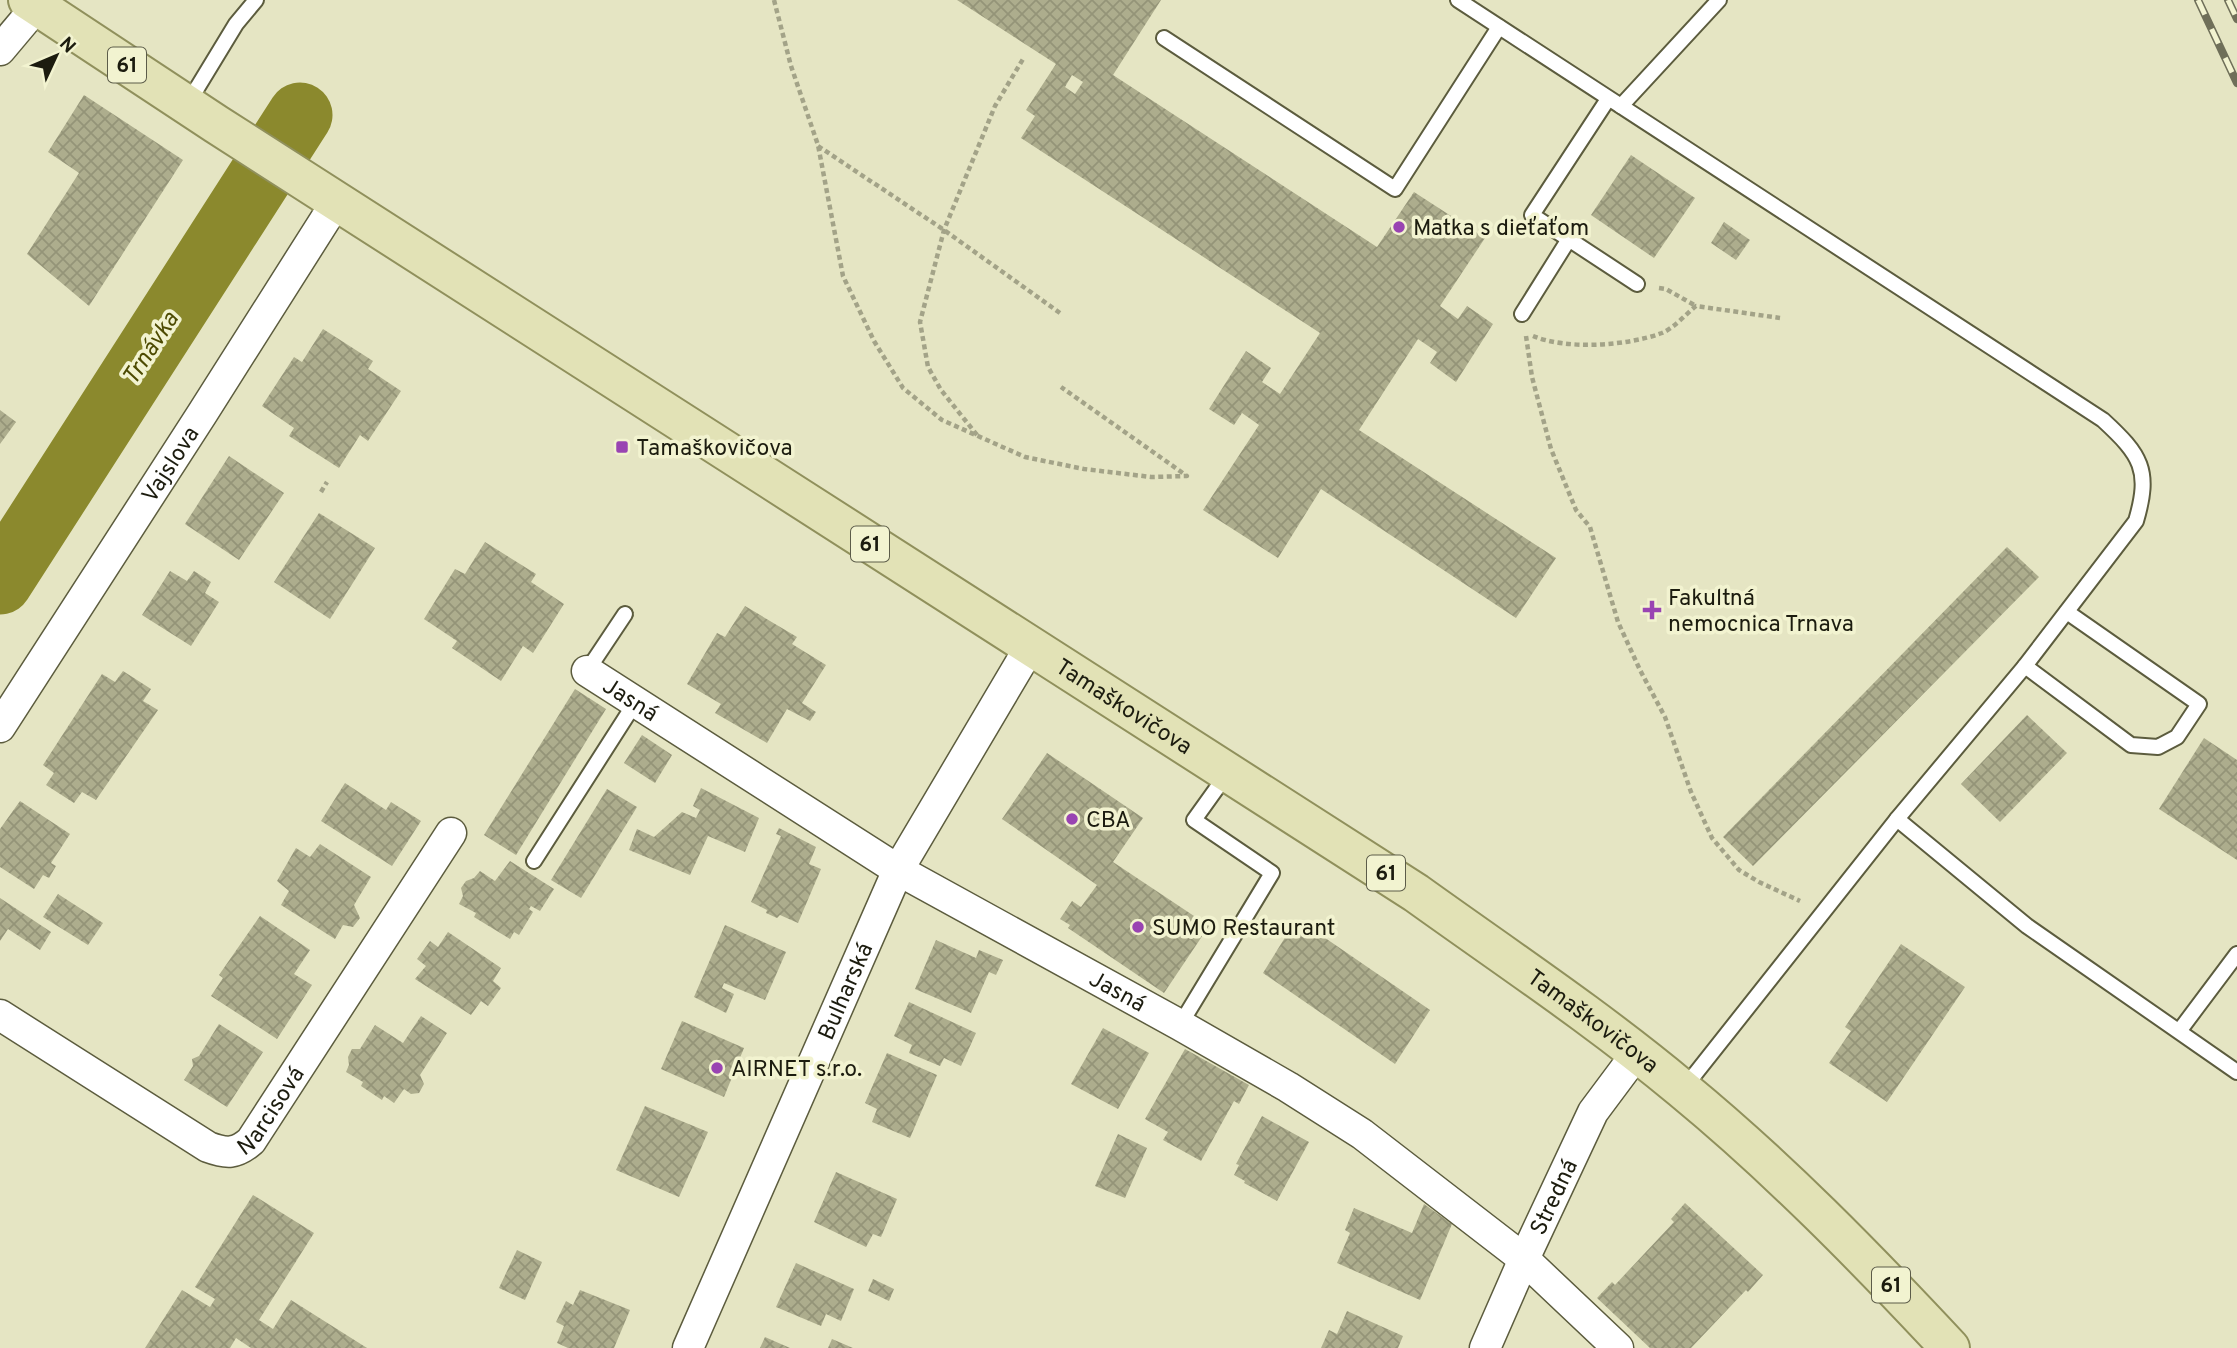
<svg xmlns="http://www.w3.org/2000/svg" width="2237" height="1348" font-family="Overpass,sans-serif">
	<defs>
		<pattern id="building-cross-hatch" width="8" height="8" patternUnits="userSpaceOnUse" patternTransform="scale(1.75)"><rect width="8" height="8" fill="#adad8d"/><path d="M0 0l8 8M0 8l8-8" fill="none" stroke="#949478"/></pattern>
	</defs>
	<rect width="100%" height="100%" fill="#e5e5c3"/>
	<g fill="none" stroke-linecap="round" stroke-linejoin="round">
		<polyline stroke="#8b892d" stroke-width="65" points="0,582 300,115"/>
	</g>
	<g fill="url(#building-cross-hatch)" fill-rule="evenodd">
		<path d="M957,0H1161L1113,75L1377,247L1414,192L1485,238L1440,306L1458,319L1467,306L1493,324L1456,382L1430,363L1437,352L1418,339L1359,430L1556,558L1516,618L1321,489L1278,558L1203,510L1259,425L1242,413L1234,425L1209,409L1246,351L1271,368L1262,382L1280,394L1320,333L1021,138L1035,116L1026,110L1056,64ZM1072,75L1083,82L1075,94L1065,87Z"/>
		<polygon points="84,95 183,160 89,306 27,254 79,173 48,152"/>
		<polygon points="1631,155 1695,198 1654,258 1591,215"/>
		<polygon points="1724,222 1750,240 1736,260 1711,243"/>
		<polygon points="323,329 373,361 368,369 401,391 368,441 360,435 339,468 289,436 294,428 262,406 294,357 302,362"/>
		<polygon points="0,410 16,422 0,444"/>
		<polygon points="229,456 284,493 239,560 185,524"/>
		<polygon points="319,513 375,548 330,619 274,582"/>
		<polygon points="485,542 536,574 531,582 564,604 533,653 523,646 501,681 452,648 457,641 424,619 455,569 465,574"/>
		<polygon points="2007,547 2039,577 1753,866 1723,837"/>
		<polygon points="170,571 187,581 194,571 211,582 205,593 219,602 191,646 142,615"/>
		<polygon points="745,606 797,637 792,644 826,665 802,703 816,712 810,721 787,709 767,743 715,713 721,704 687,684 717,633 725,637"/>
		<polygon points="123,671 151,689 143,701 158,710 96,800 82,792 74,803 46,785 54,773 43,765 102,674 115,682"/>
		<polygon points="575,689 606,709 516,855 484,835"/>
		<polygon points="2027,715 2067,753 2000,822 1961,784"/>
		<polygon points="642,735 672,755 655,783 624,763"/>
		<polygon points="2204,738 2237,760 2237,860 2159,809"/>
		<polygon points="1047,753 1143,818 1113,862 1209,926 1164,993 1068,928 1070,925 1060,919 1072,901 1081,907 1097,885 1002,819"/>
		<polygon points="345,783 386,810 391,802 421,821 392,866 321,821"/>
		<polygon points="701,788 759,818 745,852 708,836 690,875 629,850 637,829 654,837 682,812 696,818 700,810 693,806"/>
		<polygon points="607,789 637,807 581,898 551,880"/>
		<polygon points="20,801 70,834 51,863 56,866 49,878 43,875 34,889 0,867 0,829"/>
		<polygon points="779,828 816,847 809,864 821,869 798,923 780,915 777,918 766,913 767,910 751,902 781,836 776,834"/>
		<polygon points="320,844 371,877 354,905 360,918 353,927 343,925 335,939 281,905 289,891 277,881 296,848 310,857"/>
		<polygon points="510,861 554,889 540,911 531,906 529,909 533,912 519,935 514,932 510,939 474,917 476,913 459,904 463,896 461,888 466,881 474,878 480,871 495,881"/>
		<polygon points="58,894 103,923 88,945 43,917"/>
		<polygon points="0,898 51,932 40,950 8,929 0,941"/>
		<polygon points="260,916 310,950 294,974 312,985 277,1039 211,996 223,978 219,975"/>
		<polygon points="1299,920 1430,1010 1395,1064 1263,973 1294,923"/>
		<polygon points="725,925 786,952 765,1000 724,983 722,988 734,994 726,1013 694,997"/>
		<polygon points="448,932 501,968 493,981 501,988 488,1006 481,1001 471,1015 415,979 426,966 417,959 430,941 438,947"/>
		<polygon points="936,940 976,958 979,950 1003,960 996,975 989,972 971,1013 915,989"/>
		<polygon points="1901,944 1965,987 1887,1102 1829,1063 1851,1031 1845,1027"/>
		<polygon points="909,1002 976,1033 961,1066 944,1058 940,1066 909,1053 912,1045 894,1036"/>
		<polygon points="421,1016 447,1033 420,1075 424,1084 419,1093 411,1094 404,1089 394,1103 384,1096 382,1100 361,1086 363,1082 346,1072 349,1065 348,1057 352,1049 360,1049 375,1025 403,1043"/>
		<polygon points="682,1021 744,1048 724,1097 661,1069"/>
		<polygon points="219,1024 263,1052 227,1107 184,1080 193,1066 192,1059 199,1056"/>
		<polygon points="1103,1028 1149,1053 1118,1109 1071,1084"/>
		<polygon points="1185,1049 1249,1085 1239,1104 1234,1101 1201,1161 1163,1140 1168,1132 1145,1119"/>
		<polygon points="887,1053 937,1075 910,1138 872,1122 877,1109 865,1103"/>
		<polygon points="645,1106 708,1132 679,1197 616,1170"/>
		<polygon points="1262,1116 1309,1142 1277,1201 1244,1183 1245,1181 1234,1175 1239,1165 1236,1164"/>
		<polygon points="1118,1134 1147,1148 1125,1198 1095,1186"/>
		<polygon points="836,1172 897,1199 881,1237 873,1234 866,1247 814,1222"/>
		<polygon points="253,1195 314,1233 259,1320 273,1329 291,1300 367,1348 251,1348 236,1338 230,1348 145,1348 182,1290 210,1307 215,1299 195,1287"/>
		<polygon points="1685,1203 1763,1275 1748,1292 1746,1290 1691,1348 1650,1348 1597,1298 1612,1282 1615,1285 1674,1222 1671,1219"/>
		<polygon points="1424,1204 1452,1224 1420,1300 1337,1263 1350,1233 1345,1230 1354,1208 1412,1233"/>
		<polygon points="517,1250 542,1262 525,1300 499,1288"/>
		<polygon points="796,1263 854,1289 841,1321 826,1314 821,1326 776,1307"/>
		<polygon points="873,1279 894,1289 889,1301 868,1291"/>
		<polygon points="580,1290 630,1310 614,1348 568,1348 557,1343 564,1326 556,1322 566,1301 573,1305"/>
		<polygon points="1347,1311 1403,1336 1398,1348 1321,1348 1329,1330 1337,1334"/>
		<polygon points="765,1337 790,1348 760,1348"/>
		<polygon points="832,1339 853,1348 828,1348"/>
	</g>
	<g fill="none" stroke-linecap="round" stroke-linejoin="round">
		<g stroke="#5c5c3e" stroke-width="18">
			<g id="lane">
				<path d="M1458,0L2103,420C2141,455 2151,470 2136,521L2025,666L1897,819L1684,1088"/>
				<polyline points="1164,38 1395,189 1499,27"/>
				<polyline points="1608,99 1532,215 1637,284"/>
				<polyline points="188,103 236,24 256,0"/>
				<polyline points="1621,106 1719,0"/>
				<polyline points="1522,314 1569,239"/>
				<polyline points="2025,666 2131,745 2158,747 2177,737 2199,704 2067,612"/>
				<polyline points="587,671 625,614"/>
				<polyline points="1897,819 2027,926 2237,1072"/>
				<polyline points="534,861 635,703"/>
				<polyline points="1180,1025 1272,873 1194,820 1227,774"/>
				<polyline points="2180,1030 2237,954"/>
			</g>
		</g>
		<g stroke="#5c5c3e" stroke-width="33">
			<g id="street">
				<polyline points="0,50 37,6"/>
				<path id="s1" d="M587,671L898,870L1180,1025L1288,1087L1362,1134L1524,1259L1618,1348"/>
				<path id="s2" d="M0,727L202,414L337,201"/>
				<path id="s3" d="M0,1015L208,1147C227,1154 236,1154 251,1141L451,833"/>
				<path id="s4" d="M688,1348L898,870L1030,647"/>
				<path id="s5" d="M1485,1348L1524,1259L1593,1112L1637,1053"/>
			</g>
		</g>
		<g stroke="#90905c" stroke-width="42">
			<g id="primary">
				<path id="s6" d="M28,0L216,124L1416,893C1505,957 1597,1018 1682,1089C1778,1168 1865,1257 1950,1348"/>
			</g>
		</g>
		<g stroke="#a3a388" stroke-width="4.5" stroke-dasharray="5 3.5" stroke-linecap="butt">
			<polyline points="774,0 791,66 818,145 843,276 874,341 903,388 942,420 1025,457 1084,469 1151,477 1187,476 1061,387"/>
			<polyline points="818,146 944,230 1060,313"/>
			<polyline points="1659,288 1666,289 1696,306"/>
			<polyline points="1526,336 1532,377 1551,449 1576,510 1590,527 1618,622 1640,670 1665,717 1691,792 1712,838 1739,870 1759,882 1800,901"/>
			<path d="M1533,336C1567,350 1627,346 1662,333C1674,328 1686,314 1696,306L1780,318"/>
			<polyline points="977,435 941,390 928,367 920,322 944,230 995,106 1023,59"/>
			<polyline points="321,492 327,482"/>
		</g>
		<use href="#lane" stroke="#fff" stroke-width="14"/>
		<use href="#street" stroke="#fff" stroke-width="30"/>
		<use href="#primary" stroke="#e2e2b6" stroke-width="38"/>
		<g stroke="#6f6f59" stroke-width="8">
			<g id="rail">
				<polyline points="2198,0 2237,83"/>
				<polyline points="2228,0 2237,19"/>
			</g>
		</g>
		<use href="#rail" stroke="#f2f3d0" stroke-width="5" stroke-dasharray="16" stroke-linecap="butt"/>
	</g>
	<g fill="#9944b2" stroke="#f2f3d0" stroke-width="2.5">
		<circle cx="1399" cy="227" r="7"/>
		<rect x="615" y="440" width="14" height="14" rx="3.5"/>
		<path d="M1648.5 599.5h7v7h7v7h-7v7h-7v-7h-7v-7h7z"/>
		<circle cx="1072" cy="819" r="7"/>
		<circle cx="1138" cy="927" r="7"/>
		<circle cx="717" cy="1068" r="7"/>
	</g>
	<g text-anchor="middle" stroke-width="7" stroke-linejoin="round" paint-order="stroke">
		<g fill="#f2f3d0" stroke="#5c5c49" stroke-width="2">
			<rect x="108" y="47.5" width="38" height="35" rx="5"/>
			<rect x="851" y="526.5" width="38" height="35" rx="5"/>
			<rect x="1367" y="855.5" width="38" height="35" rx="5"/>
			<rect x="1872" y="1267.5" width="38" height="35" rx="5"/>
		</g>
		<g font-size="21" font-weight="bold" fill="#1c1c0f">
			<text x="127" y="72">61</text>
			<text x="870" y="551">61</text>
			<text x="1386" y="880">61</text>
			<text x="1891" y="1292">61</text>
		</g>
		<g font-size="23" fill="#1c1c0f" stroke="#f2f3d0" text-anchor="start">
			<text x="1413" y="235">Matka s dieťaťom</text>
			<text x="636" y="455">Tamaškovičova</text>
			<text x="1668" y="605">Fakultná<tspan x="1668" dy="26">nemocnica Trnava</tspan></text>
			<text x="1086" y="827">CBA</text>
			<text x="1152" y="935">SUMO Restaurant</text>
			<text x="731" y="1076">AIRNET s.r.o.</text>
		</g>
		<g font-size="23" fill="#1c1c0f" stroke="#f2f3d0">
			<text dy="8" stroke="none"><textPath href="#s2" startOffset="313">Vajslova</textPath></text>
			<text dy="8" stroke="none"><textPath href="#s1" startOffset="52">Jasná</textPath></text>
			<text dy="8" stroke="none"><textPath href="#s6" startOffset="1304">Tamaškovičova</textPath></text>
			<text dy="8" stroke="none"><textPath href="#s4" startOffset="390">Bulharská</textPath></text>
			<text dy="8" stroke="none"><textPath href="#s1" startOffset="620">Jasná</textPath></text>
			<text dy="8" stroke="none"><textPath href="#s6" startOffset="1869">Tamaškovičova</textPath></text>
			<text dy="8" stroke="none"><textPath href="#s3" startOffset="329">Narcisová</textPath></text>
			<text dy="8" stroke="none"><textPath href="#s5" startOffset="166">Stredná</textPath></text>
		</g>
		<g font-size="24" font-style="italic" fill="#4d4b02" stroke="#f2f3d0">
			<text transform="translate(150 348) rotate(-57)" y="8">Trnávka</text>
		</g>
	</g>
	<g transform="translate(56 56) rotate(46)" stroke="#f2f3d0" stroke-width="5" paint-order="stroke">
	<path d="M0-5L12 26L0 18L-12 26Z" fill="#1c1c0f"/>
	<text y="-10" font-size="19" font-weight="bold" text-anchor="middle" fill="#1c1c0f">N</text>
	</g>
</svg>
